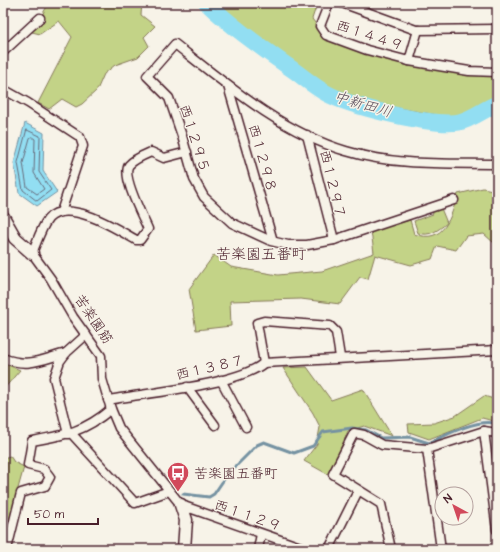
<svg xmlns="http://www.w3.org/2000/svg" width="500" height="552" font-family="'Architects Daughter','Klee One',sans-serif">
	<rect width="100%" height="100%" fill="#f7f3e8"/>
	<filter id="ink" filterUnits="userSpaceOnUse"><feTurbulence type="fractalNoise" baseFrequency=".025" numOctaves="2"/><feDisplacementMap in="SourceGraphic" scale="8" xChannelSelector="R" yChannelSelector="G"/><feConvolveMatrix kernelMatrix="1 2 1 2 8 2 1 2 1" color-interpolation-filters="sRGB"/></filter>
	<g filter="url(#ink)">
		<g fill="#c3d387" stroke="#867959">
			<polygon points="49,3 142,3 141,15 155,26 144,37 149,46 138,57 115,65 104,74 97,90 82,104 76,107 62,99 49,109 38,103 72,37 59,21 40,34 32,32"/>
			<path d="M201,3H315L317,4L312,19L327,38L366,52L497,73V98C481,102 471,115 455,118C411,110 366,105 326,86C307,77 291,60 272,50C247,38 214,29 201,3Z"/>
			<path d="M483,188L497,191V243H494L484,234L466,236L456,250L437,246L432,259L411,265L375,255L368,279L360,277L340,304L301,299L230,301L231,326L196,330L189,289L214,255L231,267L278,275L322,271L374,253L371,231L410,220L414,234C445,245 451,216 458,194Z"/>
			<path d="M440,206L447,223C438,230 430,237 418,233L414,221L433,214L431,209Z"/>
			<polygon points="3,363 20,370 3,390"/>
			<polygon points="307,367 331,400 363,389 392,436 364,426 348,431 329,475 304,461 317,444 320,427 313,413 283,368"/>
			<polygon points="484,396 497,400 497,422 482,418 429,439 409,432 408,424 434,423 455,416"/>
			<polygon points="10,456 14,462 24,467 9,521 3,520 3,458"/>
		</g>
		<polygon fill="#92def2" stroke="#7592a2" points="25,123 44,133 43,171 57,192 37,206 19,193 14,163"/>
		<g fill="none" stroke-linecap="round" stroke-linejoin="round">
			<g stroke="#676b7b" stroke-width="1">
				<polygon points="27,130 40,136 39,172 51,190 37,201 23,190 18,163"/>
				<polygon points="32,137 35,139 34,173 44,189 37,194 27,187 23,163 30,138"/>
			</g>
			<path stroke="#7592a2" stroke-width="3" d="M183,494L209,497L214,494L227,475L257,445L264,442L294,453L313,446L323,432L352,428L366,430L381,438L410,437L429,443C445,435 480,417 497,424"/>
			<path stroke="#92def2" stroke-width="17" d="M207,3C232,27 261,47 289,67C301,75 313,86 326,93C349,106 433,127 459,122C473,119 484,109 497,104"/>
			<g stroke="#4a1f2b" stroke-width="11">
				<g id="street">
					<polyline points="329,3 320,26 326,35 367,50 409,61 418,30"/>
					<polyline points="342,3 416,30 497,29"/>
					<polyline points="3,52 40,18"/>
					<polyline points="409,61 469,71 497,72"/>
					<polyline points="228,86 273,241"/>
					<polyline points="3,89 28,103 80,137 83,146 61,212"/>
					<polyline points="307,135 334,240"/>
					<path d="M187,152L164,158L151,152C144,155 134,159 129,165C121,176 143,217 148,229L140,240H136C117,229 67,197 48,219C41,228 37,242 32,253L51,279L73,317L101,356L102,379L111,409L119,428L181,505L306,549"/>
					<path d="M454,200L334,240L307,245H288L271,241L232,223L204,197L194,179L182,136L169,98L147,76L175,44C227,85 282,132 346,151C395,166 447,163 497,164"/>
					<path d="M3,358C28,368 41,360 66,353"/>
					<polyline points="264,363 257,323 264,321 330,326 336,332 340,357"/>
					<polyline points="221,380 246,427"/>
					<polyline points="187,387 215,425"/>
					<path d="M108,400C145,393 238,385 264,363L497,350"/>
					<polyline points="484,431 497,530"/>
					<polyline points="71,433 135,503 169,491"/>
					<polyline points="68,434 54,378 60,361 66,353 86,335"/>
					<polyline points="427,449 441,549"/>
					<path d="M7,549L21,493L45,486L50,477L44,469L28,465L32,441C65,435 84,432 111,409"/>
					<polyline points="258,549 261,534"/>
					<polyline points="329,549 358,491"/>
					<polyline points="391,549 381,504 333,474 354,433 364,435 382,445 427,449 484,431 497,433"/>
				</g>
			</g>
			<g stroke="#4a1f2b" stroke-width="15">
				<g id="secondary">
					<polyline points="3,217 15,238 32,253"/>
					<polyline points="181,505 186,520 184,549"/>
				</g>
			</g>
			<use href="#street" stroke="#f7f3e8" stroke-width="8"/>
			<use href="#secondary" stroke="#f7f3e8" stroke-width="12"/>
		</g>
	</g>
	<defs>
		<g id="bus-pin" transform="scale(1.15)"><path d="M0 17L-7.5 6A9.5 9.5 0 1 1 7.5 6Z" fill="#d1495b" stroke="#f7f3e8"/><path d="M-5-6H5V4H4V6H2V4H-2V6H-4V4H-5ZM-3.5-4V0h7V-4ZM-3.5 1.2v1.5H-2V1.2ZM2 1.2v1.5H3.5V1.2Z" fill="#fff"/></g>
	</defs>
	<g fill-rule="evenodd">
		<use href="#bus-pin" x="178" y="473"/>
	</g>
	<g text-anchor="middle" stroke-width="3" stroke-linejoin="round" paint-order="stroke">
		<g font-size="14" fill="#4a1f2b" stroke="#f7f3e8">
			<text transform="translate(370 35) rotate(18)" y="5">西１４４９</text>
			<text transform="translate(195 138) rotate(72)" y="5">西１２９５</text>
			<text transform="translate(263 158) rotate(74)" y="5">西１２９８</text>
			<text transform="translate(333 184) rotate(76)" y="5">西１２９７</text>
			<text transform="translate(94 319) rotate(56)" y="5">苦楽園筋</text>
			<text transform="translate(210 367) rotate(-13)" y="5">西１３８７</text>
			<text transform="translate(248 515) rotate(19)" y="5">西１１２９</text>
		</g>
		<g font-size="14" fill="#4a1f2b" stroke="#f7f3e8" text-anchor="start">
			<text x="194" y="478">苦楽園五番町</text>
		</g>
		<g font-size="15" font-style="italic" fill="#5c4f5d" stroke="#f7f3e8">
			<text transform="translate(363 104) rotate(16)" y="5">中新田川</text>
		</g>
		<g font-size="15" fill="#4a1f2b" stroke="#f7f3e8">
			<text x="261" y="259">苦楽園五番町</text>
		</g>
	</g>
	<rect width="500" height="552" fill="none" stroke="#f7f3e8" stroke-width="16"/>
	<rect x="8" y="8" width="484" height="536" fill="none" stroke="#4a1f2b" stroke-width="1.5" filter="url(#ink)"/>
	<g transform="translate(454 506) rotate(320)"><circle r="19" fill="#f7f3e8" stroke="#b29e9c"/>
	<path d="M0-3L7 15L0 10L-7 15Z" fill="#d1495b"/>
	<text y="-6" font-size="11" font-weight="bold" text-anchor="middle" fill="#4a1f2b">N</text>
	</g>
	<path d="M28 518v6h70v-6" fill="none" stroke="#4a1f2b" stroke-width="2"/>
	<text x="34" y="518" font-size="12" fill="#4a1f2b" stroke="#f7f3e8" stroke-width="3" paint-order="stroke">50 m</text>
</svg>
